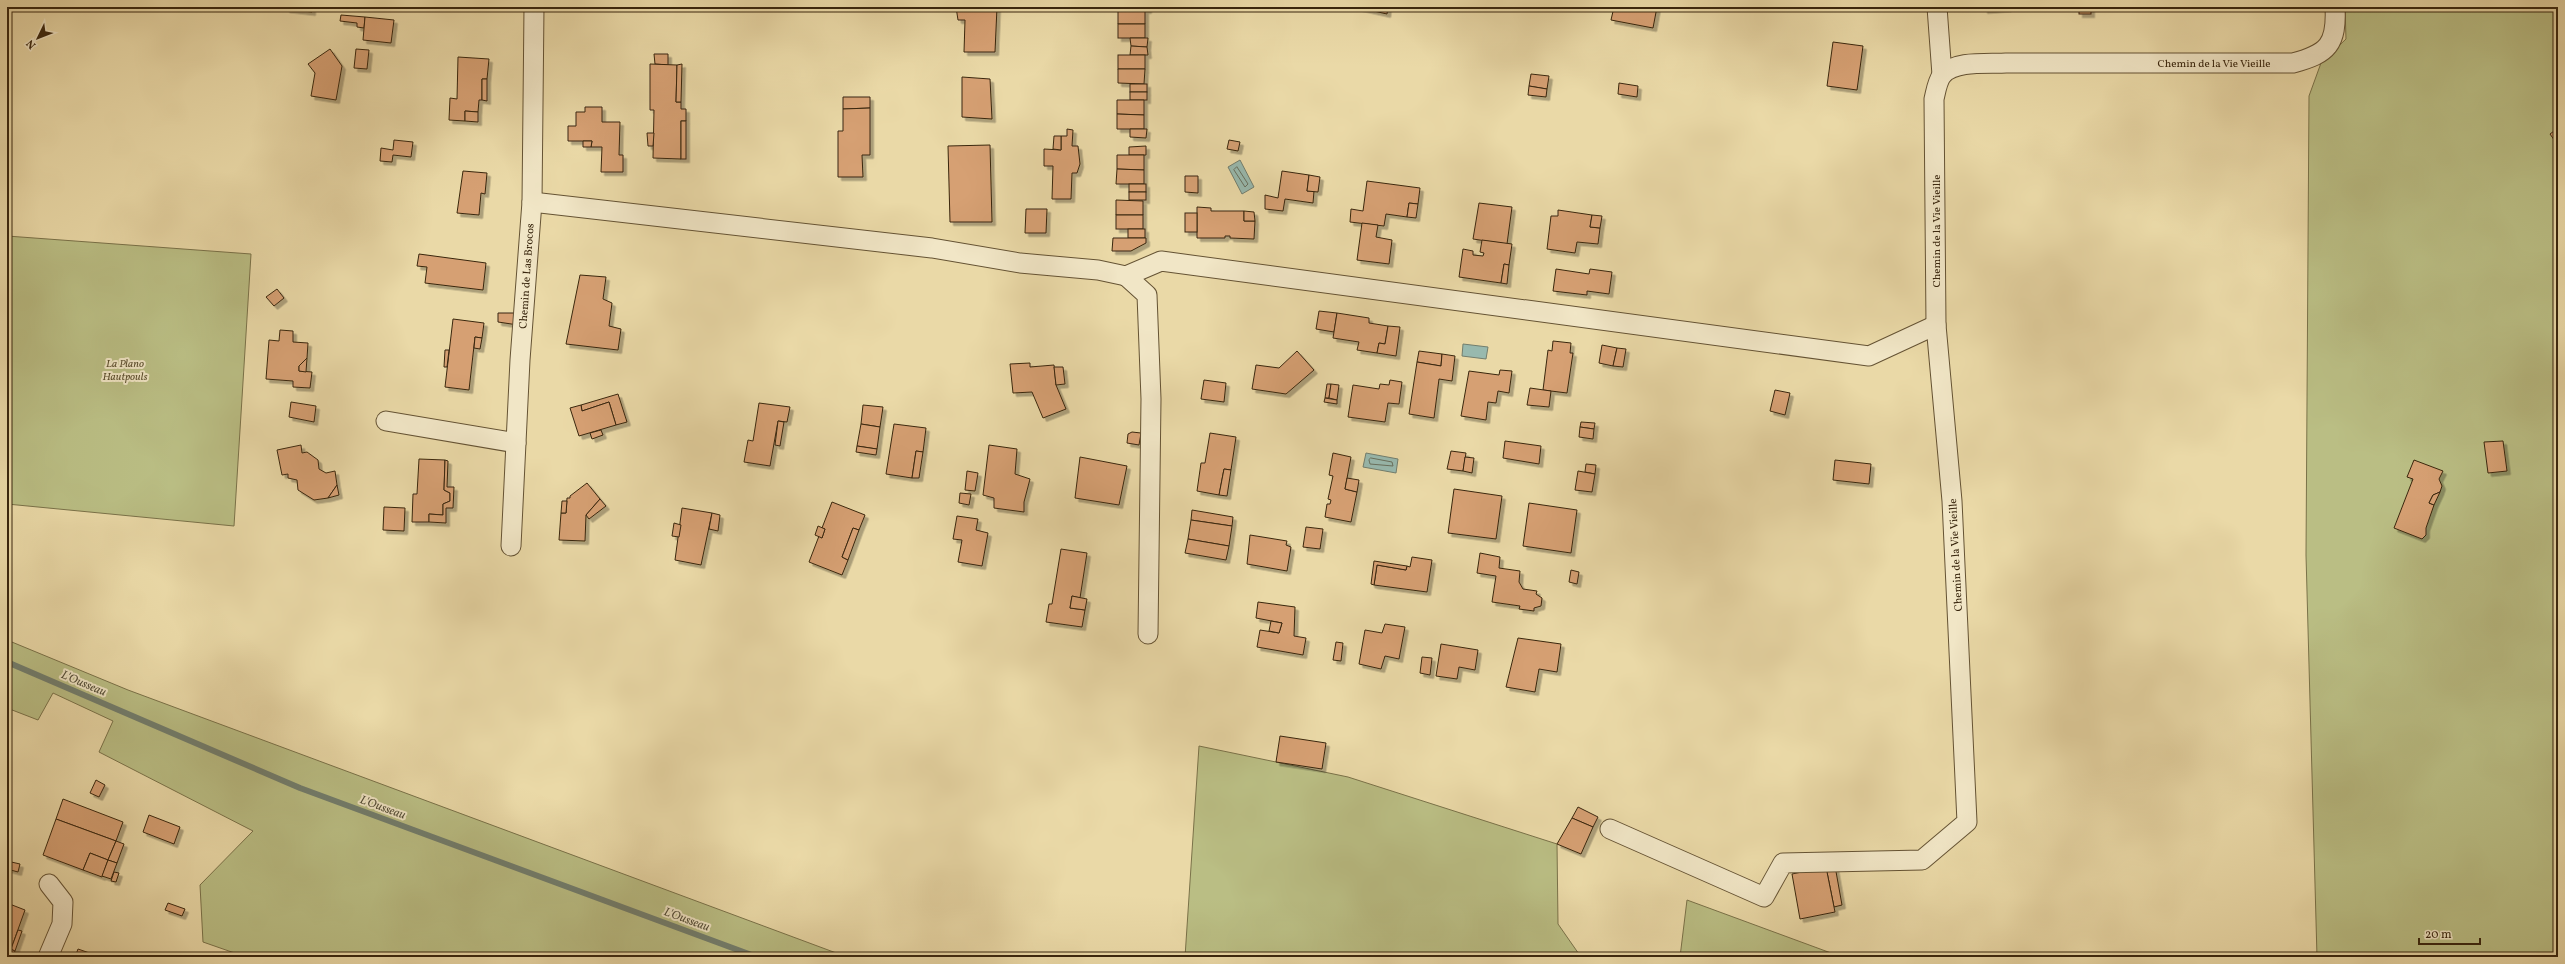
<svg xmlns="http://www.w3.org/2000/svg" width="2565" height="964" font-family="Vollkorn,serif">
	<defs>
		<filter id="shadow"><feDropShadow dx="3.5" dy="3.5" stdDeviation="0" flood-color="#0004"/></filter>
	</defs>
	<rect width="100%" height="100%" fill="#ead9a7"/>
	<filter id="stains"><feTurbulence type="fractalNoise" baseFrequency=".005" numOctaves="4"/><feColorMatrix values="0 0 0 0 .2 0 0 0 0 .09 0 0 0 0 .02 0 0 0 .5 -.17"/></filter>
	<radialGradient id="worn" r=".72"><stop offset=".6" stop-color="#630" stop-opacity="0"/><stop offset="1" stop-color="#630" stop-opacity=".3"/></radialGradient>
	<g fill="#babe84" stroke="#7a7249">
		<polygon points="2345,7 2558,7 2558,957 2317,957 2306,555 2309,96 2321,63 2346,39"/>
		<polygon points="7,236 251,254 234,526 7,504"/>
		<polygon points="7,640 128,690 847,957 246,957 203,942 200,885 253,831 99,752 113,721 53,693 38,720 7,708"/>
		<polygon points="1199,746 1348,777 1557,844 1558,924 1581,957 1185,957"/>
		<polygon points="1687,900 1831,953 1842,957 1680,957"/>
	</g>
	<g fill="#98b9ae" stroke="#727e6e">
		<polygon points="1240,160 1254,187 1242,194 1228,167"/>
		<polygon points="1463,344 1488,347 1486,359 1462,356"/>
		<polygon points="1366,453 1398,459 1396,473 1363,467"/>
	</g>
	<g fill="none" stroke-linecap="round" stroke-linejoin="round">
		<g stroke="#68705e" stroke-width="1">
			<polygon points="1237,167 1248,184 1245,187 1234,170"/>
			<polygon points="1371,458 1392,462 1393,466 1370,464 1369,460"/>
		</g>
		<polyline stroke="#727e6e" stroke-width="6" points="7,662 300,788 757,957"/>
	</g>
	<g fill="#d6a073" stroke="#39260e" filter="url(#shadow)">
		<polygon points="286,7 312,7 312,12 286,9"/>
		<polygon points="956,7 997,7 995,52 964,52 965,20 958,20"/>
		<polygon points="1131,7 1148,7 1148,10 1131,9"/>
		<polygon points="1356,7 1388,7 1387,14"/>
		<polygon points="1614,7 1657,7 1653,28 1611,20"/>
		<polygon points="1984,7 2008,7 2008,8 1984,10"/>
		<rect x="2079" y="7" width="12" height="7"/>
		<polygon points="1118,9 1145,10 1145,24 1118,24"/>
		<polygon points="341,15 365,17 364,28 357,27 357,23 340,21"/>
		<polygon points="365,17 394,20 391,43 363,40"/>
		<rect x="1118" y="24" width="27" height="14"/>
		<polygon points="1130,38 1148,38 1147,47 1131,46"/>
		<polygon points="1833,42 1863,46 1857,90 1827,86"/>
		<polygon points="1131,46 1147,47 1148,55 1130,55"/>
		<polygon points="330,49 342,66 336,100 311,96 315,73 308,64"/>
		<polygon points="356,49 369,50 367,69 354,68"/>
		<polygon points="654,54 668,54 668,65 655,64"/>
		<rect x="1118" y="55" width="27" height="14"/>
		<polygon points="458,57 489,59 487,79 482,79 482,100 479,100 478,112 465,111 465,121 449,120 450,98 457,99"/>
		<polygon points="650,64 677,65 676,102 681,102 681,109 686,109 686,121 681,121 681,159 653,158 654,110 650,110"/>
		<polygon points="682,64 681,102 676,102 677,65"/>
		<polygon points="1118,69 1145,69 1144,84 1118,83"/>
		<polygon points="1531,74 1549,76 1547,89 1529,86"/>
		<polygon points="962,77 990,79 992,119 962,117"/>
		<polygon points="482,79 487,79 487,101 482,100"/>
		<polygon points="1619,83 1638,86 1637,97 1618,94"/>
		<rect x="1130" y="84" width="17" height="8"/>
		<polygon points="1529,86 1547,89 1546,97 1528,95"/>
		<rect x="1130" y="92" width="17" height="8"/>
		<polygon points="843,97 870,97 870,108 843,109"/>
		<polygon points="1117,100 1144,100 1144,115 1117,114"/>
		<polygon points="585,107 602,107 602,122 620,122 619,155 623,155 623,172 601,172 602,147 591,147 592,141 568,141 568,126 576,126 576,112 585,112"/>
		<polygon points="870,108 870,155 862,155 863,177 838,177 838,131 843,131 843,109"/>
		<polygon points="465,111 478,112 478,122 465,121"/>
		<polygon points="1117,114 1144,115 1144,129 1117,129"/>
		<rect x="681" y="121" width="5" height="38"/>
		<polygon points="2558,128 2558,144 2557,144 2550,134"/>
		<polygon points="1067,129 1073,130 1072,146 1078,146 1080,164 1077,173 1072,173 1071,199 1052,199 1053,166 1044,166 1044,149 1061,150 1061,136 1067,136"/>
		<polygon points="1130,129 1147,129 1146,138 1130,137"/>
		<polygon points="647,133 654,133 653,146 648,146"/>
		<polygon points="1054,136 1061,136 1061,150 1053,149"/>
		<polygon points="394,140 413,142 411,157 393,155 392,162 380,161 381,148 393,150"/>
		<polygon points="1229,140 1240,142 1238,151 1227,149"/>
		<polygon points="583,141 592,141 591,147 583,147"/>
		<polygon points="990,145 992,222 950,222 948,146"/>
		<polygon points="1146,146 1146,155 1129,155 1129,147"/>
		<polygon points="1117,155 1144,155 1144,170 1117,169"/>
		<polygon points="1117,169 1144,170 1144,184 1116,184"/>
		<polygon points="463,171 487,173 485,194 481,193 479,215 457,213"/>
		<polygon points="1282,171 1309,175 1307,191 1314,191 1313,203 1285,199 1283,211 1265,209 1265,195 1278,198"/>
		<polygon points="1309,175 1320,177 1318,192 1307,191"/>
		<polygon points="1185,176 1198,176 1198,193 1185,192"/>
		<polygon points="1367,181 1420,188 1418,204 1409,203 1407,217 1386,214 1384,226 1350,222 1351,209 1363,211"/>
		<rect x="1129" y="184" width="17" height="8"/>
		<rect x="1129" y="192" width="17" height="8"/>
		<polygon points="1116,200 1143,201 1143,215 1116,215"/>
		<polygon points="1409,203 1418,204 1416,218 1407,217"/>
		<polygon points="1479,203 1512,207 1507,244 1473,239"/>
		<polygon points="1197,207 1211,208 1211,211 1244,211 1244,221 1255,221 1254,239 1230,238 1230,236 1225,236 1225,238 1197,238"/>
		<polygon points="1026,209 1047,209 1046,233 1025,233"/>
		<polygon points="1558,210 1592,215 1590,227 1600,228 1598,244 1577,242 1575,253 1547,249 1551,216 1558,216"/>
		<polygon points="1244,211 1254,212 1255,221 1244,221"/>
		<rect x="1185" y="213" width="12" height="19"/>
		<rect x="1116" y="215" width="27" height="14"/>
		<polygon points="1592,215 1602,216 1600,228 1590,227"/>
		<polygon points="1362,223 1378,225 1376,237 1392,240 1389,264 1357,260"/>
		<rect x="1128" y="229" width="17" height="9"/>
		<polygon points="1113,238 1146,238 1146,243 1131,251 1112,251"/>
		<polygon points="1482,240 1512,244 1509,265 1504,264 1501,283 1459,277 1463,249 1473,251 1473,255 1483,256 1484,253 1480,252"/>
		<polygon points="419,254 486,263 483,290 425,283 427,267 417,266"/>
		<polygon points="1504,264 1509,265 1507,284 1501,283"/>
		<polygon points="1556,269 1589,274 1590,269 1612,272 1609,294 1587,291 1587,295 1553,291"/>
		<polygon points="580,275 606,277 603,299 612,303 609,326 621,329 618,350 566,344"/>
		<polygon points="277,289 284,298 274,306 266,297"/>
		<polygon points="1319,311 1337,313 1334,332 1316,329"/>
		<polygon points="498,313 518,313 518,325 498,322"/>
		<polygon points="1337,313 1369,318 1369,323 1388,326 1385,344 1379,343 1377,353 1357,350 1359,342 1333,338"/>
		<polygon points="453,319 484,323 482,338 475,337 469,390 445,387"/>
		<polygon points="1388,326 1400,327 1396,356 1377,353 1379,343 1385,344"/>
		<polygon points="280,330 293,331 293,342 308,343 307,358 299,366 299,371 312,372 310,388 293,387 293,381 266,379 269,340 279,341"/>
		<polygon points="475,337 482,338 480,349 474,348"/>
		<polygon points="1553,341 1571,343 1570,353 1573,353 1567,393 1543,390 1548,350 1552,351"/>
		<polygon points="1602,345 1617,348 1613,366 1599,363"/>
		<polygon points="1617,348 1626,349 1623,367 1613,366"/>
		<polygon points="445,350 449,350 447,367 444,367"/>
		<polygon points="1297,351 1314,370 1286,394 1252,389 1256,365 1279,368"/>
		<polygon points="1419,351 1442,354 1441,366 1417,362"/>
		<polygon points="1442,354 1455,356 1452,381 1439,379 1434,418 1409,414 1417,362 1441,366"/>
		<polygon points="307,358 306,372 299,371 299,366"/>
		<polygon points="1030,363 1030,367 1054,365 1056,385 1066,409 1043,418 1032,392 1013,393 1010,364"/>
		<polygon points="1054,367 1063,367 1065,384 1056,385"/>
		<polygon points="1500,370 1512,371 1509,393 1498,391 1496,403 1488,402 1486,420 1461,416 1469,371 1499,375"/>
		<polygon points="1204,380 1226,383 1224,402 1201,399"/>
		<polygon points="1390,380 1402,382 1399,404 1388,403 1385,422 1348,417 1353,385 1379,389 1380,384 1389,385"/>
		<polygon points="1327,384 1331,384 1329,398 1325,398"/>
		<polygon points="1331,384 1339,385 1337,400 1329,398"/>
		<polygon points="1530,388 1551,391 1549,407 1527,405"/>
		<polygon points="1775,390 1790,393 1785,415 1770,411"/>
		<polygon points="618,394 627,422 616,425 609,402 582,411 581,405"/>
		<polygon points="1325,398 1337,400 1337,404 1324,402"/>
		<polygon points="291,402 316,406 314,422 289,417"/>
		<polygon points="609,402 616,425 579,436 570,408 581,405 582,411"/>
		<polygon points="759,403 790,407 787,422 778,421 770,466 744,462 748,440 753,441"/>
		<polygon points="863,405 883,407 880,427 861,424"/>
		<polygon points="778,421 784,422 780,446 775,445"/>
		<polygon points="1581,422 1595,423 1594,429 1580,427"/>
		<polygon points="861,424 880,427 877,449 857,446"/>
		<polygon points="894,424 926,428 923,452 916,451 912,478 886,474"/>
		<polygon points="1580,427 1594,429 1593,439 1579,437"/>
		<polygon points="601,430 603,435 592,439 590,433"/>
		<polygon points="1132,432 1141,433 1139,445 1127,443 1128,434"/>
		<polygon points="1210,433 1236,437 1231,470 1224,469 1219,495 1197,491 1201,463 1205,463"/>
		<polygon points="1505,441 1541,446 1539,464 1503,458"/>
		<polygon points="2503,441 2507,471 2488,473 2484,442"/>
		<polygon points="301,445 302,453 307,452 318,460 319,469 326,473 335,471 337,485 328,498 314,500 298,490 297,480 288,478 288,474 282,475 277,450"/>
		<polygon points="989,445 1017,449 1015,474 1030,479 1024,502 1024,512 994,508 994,498 983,495"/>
		<polygon points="857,446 877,449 876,455 856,452"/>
		<polygon points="916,451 923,452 919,478 912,478"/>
		<polygon points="1451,451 1466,453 1463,471 1447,469"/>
		<polygon points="1333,453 1351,457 1345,489 1357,492 1351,522 1325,517 1327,504 1330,504 1331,500 1328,499 1333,476 1329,475"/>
		<polygon points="1080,457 1127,466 1119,505 1075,498"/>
		<polygon points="1465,457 1474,458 1472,473 1463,471"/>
		<polygon points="419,459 445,460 444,490 450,493 450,501 443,504 443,515 429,514 429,522 412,522 413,494 417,494"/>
		<polygon points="445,460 448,461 447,487 454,487 453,508 446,508 446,523 429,522 429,514 443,515 443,504 450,501 450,493 444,490"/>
		<polygon points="1835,460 1871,464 1869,484 1833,480"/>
		<polygon points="2414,460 2443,471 2439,479 2442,486 2440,492 2433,495 2429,503 2434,505 2426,528 2426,535 2422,539 2394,528 2413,479 2407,477"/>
		<polygon points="1586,464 1596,465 1595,474 1585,472"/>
		<polygon points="1224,469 1231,470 1227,496 1219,495"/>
		<polygon points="967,471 978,473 975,491 965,490"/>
		<polygon points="1578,471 1595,474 1592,492 1575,490"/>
		<polygon points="1347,478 1359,480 1357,492 1345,489"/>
		<polygon points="587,483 600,499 586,515 585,541 559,540 561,513 566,513 567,498 570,498 570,496"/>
		<polygon points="337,485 339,495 328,498"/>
		<polygon points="1454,489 1502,496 1496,539 1448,533"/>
		<polygon points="2440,492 2434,505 2429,503 2433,495"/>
		<polygon points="960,493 971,494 969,505 959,503"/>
		<polygon points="600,499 606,506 589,519 586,515"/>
		<polygon points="562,501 567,501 566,513 561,513"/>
		<polygon points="832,502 865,515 859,530 853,528 842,557 848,560 842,575 809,562 819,536 822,538 825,529 822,528"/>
		<polygon points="1529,503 1577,510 1571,553 1523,546"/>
		<polygon points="384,507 405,508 404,531 383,530"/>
		<polygon points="682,508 712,513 701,565 675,560"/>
		<polygon points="1192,510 1233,517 1232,526 1191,520"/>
		<polygon points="712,513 720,515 718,531 709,529"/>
		<polygon points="957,516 978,519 976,530 988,533 982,566 958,562 962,540 953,539"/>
		<polygon points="1191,520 1232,526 1229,546 1188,539"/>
		<polygon points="674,523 681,525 679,537 672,536"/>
		<polygon points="818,526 825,529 822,538 815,535"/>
		<polygon points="1306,527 1323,529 1320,549 1303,547"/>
		<polygon points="853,528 859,530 848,560 842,557"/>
		<polygon points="1250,535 1287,541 1286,545 1291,547 1287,571 1247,564"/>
		<polygon points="1188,539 1229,546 1226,560 1185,553"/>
		<polygon points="1061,549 1087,553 1080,598 1072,596 1070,608 1085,610 1082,627 1046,622 1049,604 1052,604"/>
		<polygon points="1480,553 1500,557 1499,568 1520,571 1519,582 1523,589 1537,591 1536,594 1542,598 1541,606 1534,608 1534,611 1519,609 1520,606 1492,602 1496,576 1477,573"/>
		<polygon points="1412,557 1432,560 1427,592 1374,585 1377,565 1406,570 1407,566 1410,567"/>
		<polygon points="1374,561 1407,566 1406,570 1377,565 1374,585 1371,584"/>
		<polygon points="1571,570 1579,572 1577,584 1569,582"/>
		<polygon points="1072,596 1087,599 1085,610 1070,608"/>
		<polygon points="1258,602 1295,607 1294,636 1306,638 1303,655 1257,647 1260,630 1279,633 1282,623 1256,618"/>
		<polygon points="1271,621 1282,623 1279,633 1269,631"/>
		<polygon points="1385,624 1405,627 1399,659 1385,656 1381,669 1359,664 1365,630 1382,633"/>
		<polygon points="1518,638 1561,644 1557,672 1539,669 1535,692 1506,687"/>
		<polygon points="1336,642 1343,643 1341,661 1333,660"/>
		<polygon points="1441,644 1478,650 1475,670 1459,667 1457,679 1436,676"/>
		<polygon points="1422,657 1432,658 1430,675 1420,673"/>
		<polygon points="1280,736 1326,743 1322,769 1276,762"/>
		<polygon points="96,780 105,785 99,797 90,793"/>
		<polygon points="63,799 123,822 116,841 56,819"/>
		<polygon points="1578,807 1598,817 1593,827 1572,818"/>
		<polygon points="149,815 180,827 174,844 143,832"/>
		<polygon points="1572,818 1593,827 1581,854 1557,844"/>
		<polygon points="56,819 116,841 108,860 90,853 83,870 43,855"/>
		<polygon points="116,841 124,844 117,863 108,860"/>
		<polygon points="90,853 108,860 102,877 83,870"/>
		<polygon points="108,860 117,863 111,879 102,876"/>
		<polygon points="7,861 20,864 18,872 7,869"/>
		<polygon points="1835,866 1842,905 1834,907 1826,867"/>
		<polygon points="1826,867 1835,912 1800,919 1792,874"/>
		<polygon points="114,872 119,873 116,882 111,881"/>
		<polygon points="7,903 25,910 11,949 15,951 13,957 7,957"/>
		<polygon points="168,903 185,909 182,916 165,910"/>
		<polygon points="18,930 22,931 15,951 11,949"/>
		<polygon points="78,949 101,957 75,957"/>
	</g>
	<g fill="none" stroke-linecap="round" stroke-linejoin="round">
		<g stroke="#655334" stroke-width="21">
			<g id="street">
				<polyline points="1937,7 1942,75"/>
				<polyline points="532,202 932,248 1020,263 1098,270 1126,276 1161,261 1869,356 1936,325"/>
				<polyline points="1126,276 1147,295 1151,399 1148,634"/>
				<polyline points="386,421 516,443"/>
				<polyline points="511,546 520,360 532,202 534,7"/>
				<path d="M1610,829L1764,897L1783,863L1922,860L1967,822L1952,501L1936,325L1934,99C1936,91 1937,82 1942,75C1955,60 1988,64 2006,63H2293C2328,54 2337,44 2335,7"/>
				<polyline points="48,957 62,924 63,902 49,884"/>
			</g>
		</g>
		<use href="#street" stroke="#f1e6c6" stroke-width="19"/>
	</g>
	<g text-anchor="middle" stroke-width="4" stroke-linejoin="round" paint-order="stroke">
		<g font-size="11" fill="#39260e" stroke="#f1e6c6">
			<text x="2214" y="67">Chemin de la Vie Vieille</text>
			<text transform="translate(1936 231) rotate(-90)" y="4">Chemin de la Vie Vieille</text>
			<text transform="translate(526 276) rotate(-86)" y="4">Chemin de Las Brocos</text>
			<text transform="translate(1955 555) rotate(-93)" y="4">Chemin de la Vie Vieille</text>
		</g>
		<g font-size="11" font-style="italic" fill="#594c2c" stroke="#f1e6c6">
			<text x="125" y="367">La Plano<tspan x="125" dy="13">Hautpouls</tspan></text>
		</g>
		<g font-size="12" font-style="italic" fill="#514b36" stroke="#f1e6c6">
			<text transform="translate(84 683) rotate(23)" y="4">L'Ousseau</text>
			<text transform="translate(383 807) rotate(20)" y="4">L'Ousseau</text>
			<text transform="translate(687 919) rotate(20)" y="4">L'Ousseau</text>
		</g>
	</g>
	<rect width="2565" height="964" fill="none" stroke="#ead9a7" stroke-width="24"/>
	<rect x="8" y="8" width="2549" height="948" fill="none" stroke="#39260e" stroke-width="2"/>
	<rect x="12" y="12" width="2541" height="940" fill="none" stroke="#39260e"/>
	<g transform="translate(38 38) rotate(227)" stroke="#f1e6c6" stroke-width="3" paint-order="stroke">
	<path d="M0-3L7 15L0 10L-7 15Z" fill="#39260e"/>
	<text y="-6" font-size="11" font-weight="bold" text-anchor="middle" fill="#39260e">N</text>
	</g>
	<path d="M2419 938v6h61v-6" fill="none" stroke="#39260e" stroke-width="2"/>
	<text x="2425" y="938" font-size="12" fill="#39260e" stroke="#f1e6c6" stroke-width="3" paint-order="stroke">20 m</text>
	<rect width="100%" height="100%" filter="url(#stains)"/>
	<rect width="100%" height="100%" fill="url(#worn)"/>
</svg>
